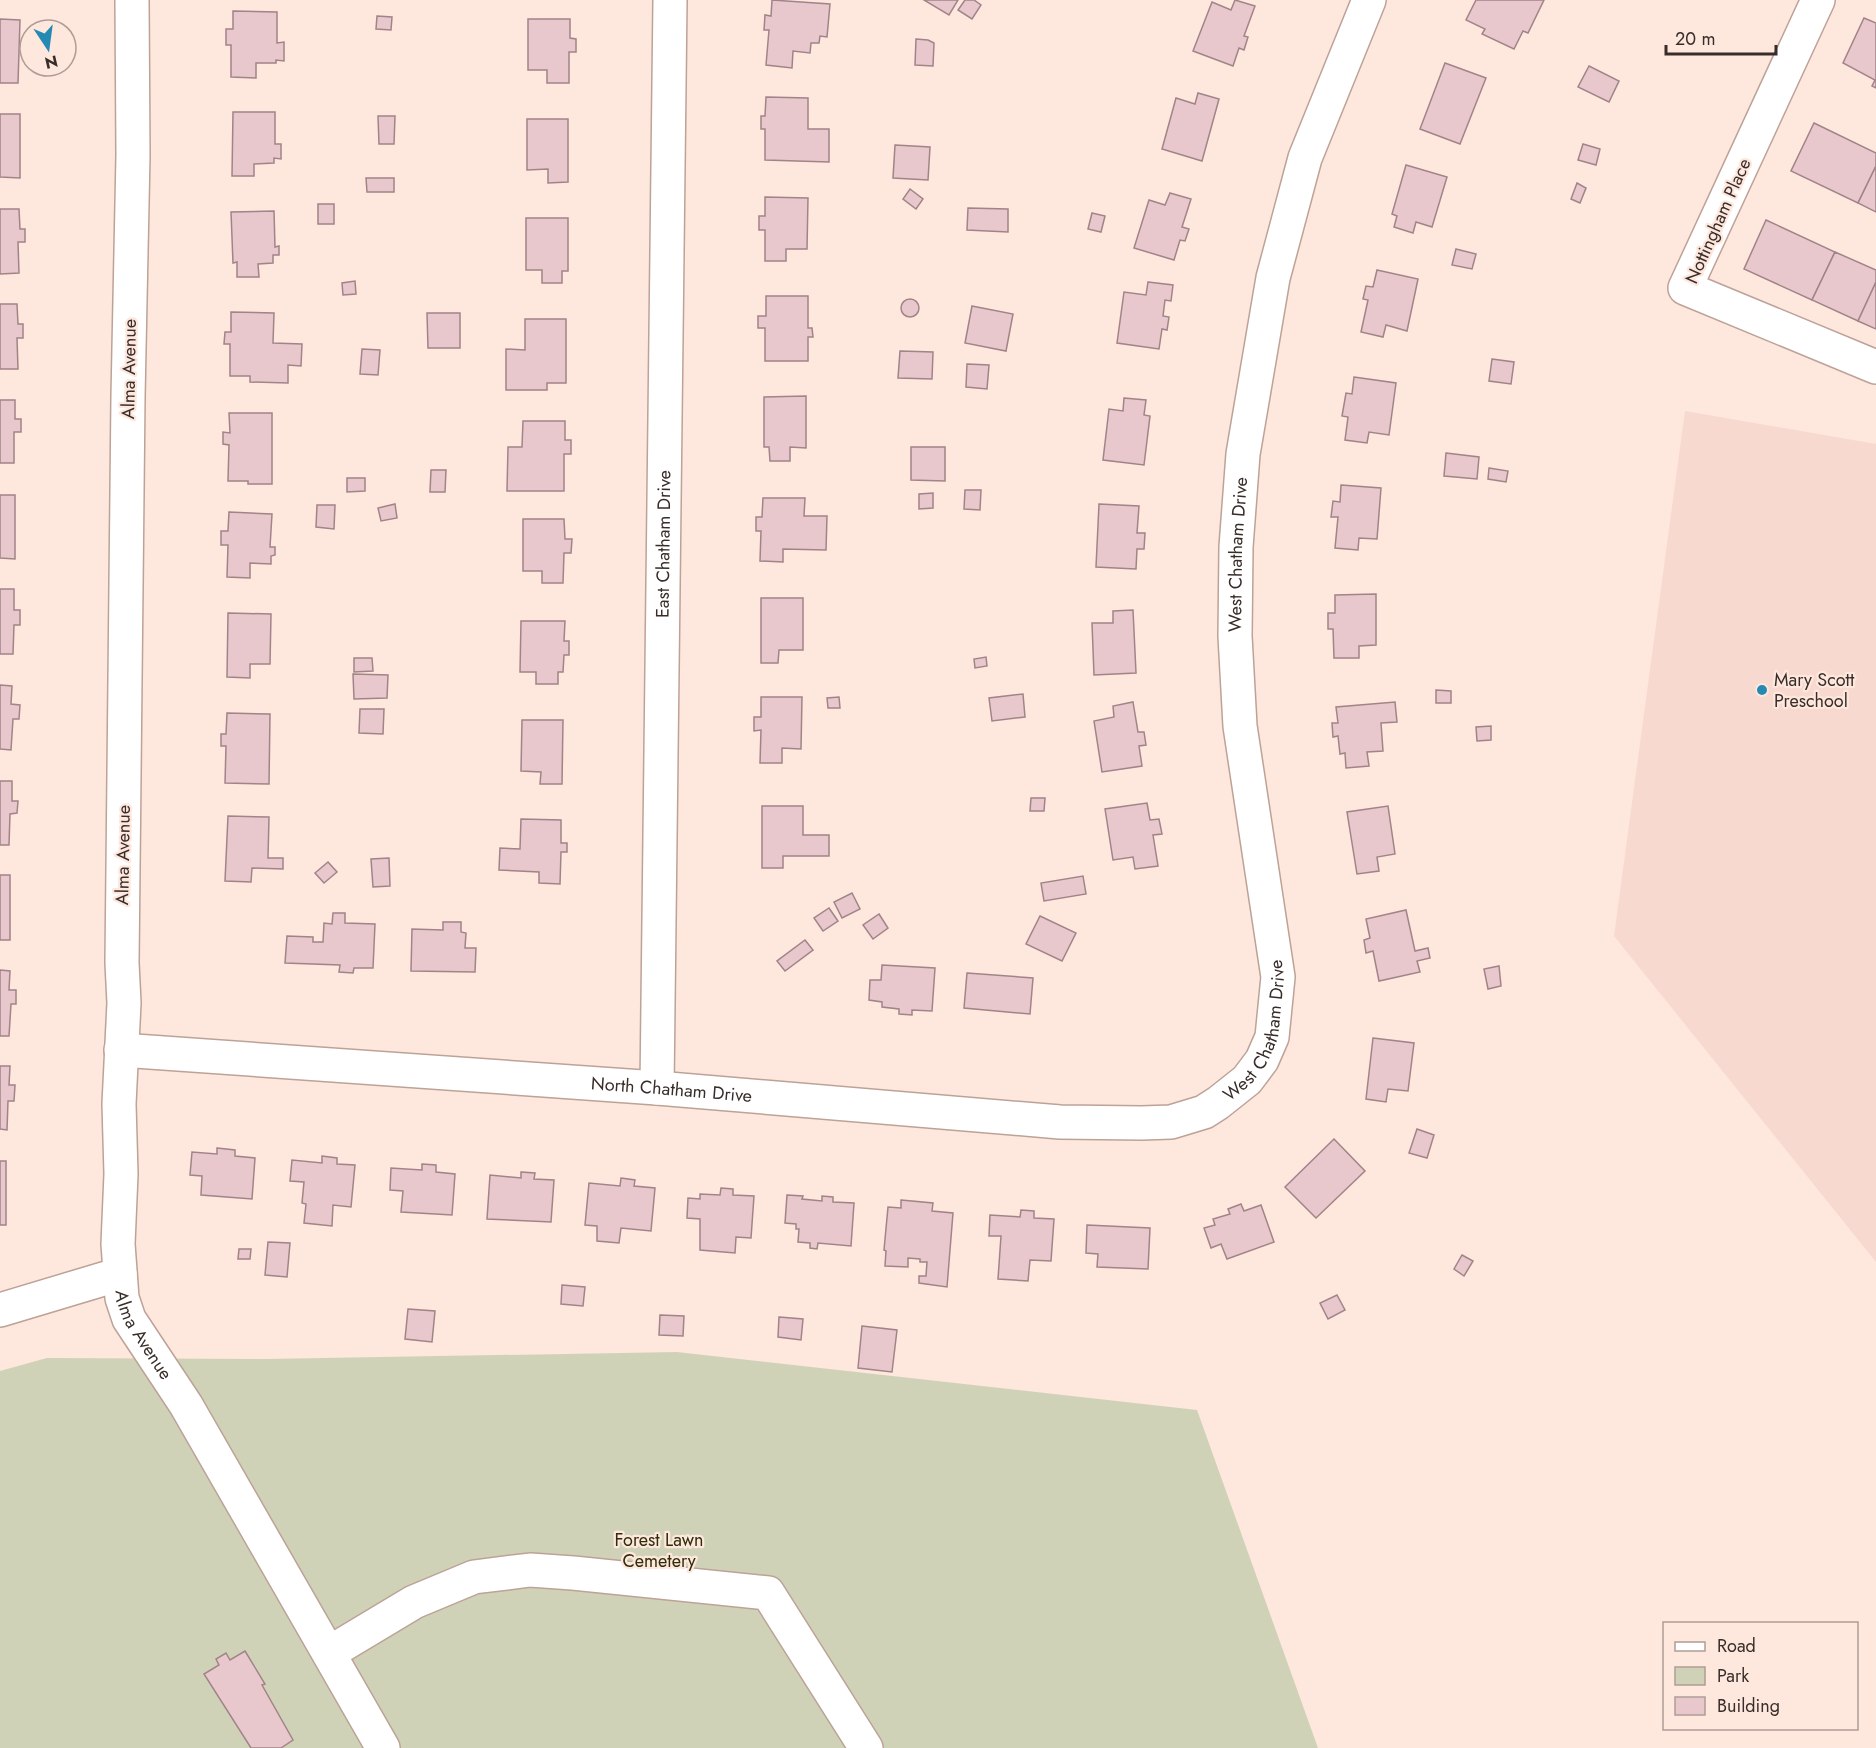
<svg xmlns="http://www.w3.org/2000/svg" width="1876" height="1748" font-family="Jost,sans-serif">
	<rect width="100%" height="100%" fill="#fee7dd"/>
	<polygon fill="#f7d9cf" points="1685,411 1876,444 1876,1262 1614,936"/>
	<polygon fill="#d0d2b8" points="677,1352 1197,1410 1318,1748 0,1748 0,1371 47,1358 266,1359"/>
	<g fill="#e8c8cd" stroke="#a18488" stroke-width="1.5">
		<polygon points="772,0 830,4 827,37 820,36 819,43 811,43 810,53 793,51 792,68 766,65 769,30 764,30 765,15 771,16"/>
		<polygon points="924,0 958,0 949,15"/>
		<polygon points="965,0 974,0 981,5 972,19 958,10"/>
		<polygon points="1235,0 1255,6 1244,36 1248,37 1244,50 1239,48 1233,66 1193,51 1212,2 1231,10"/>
		<polygon points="1476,0 1544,0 1528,33 1523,31 1514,49 1482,34 1485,29 1466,20"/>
		<polygon points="233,11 277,12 277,43 284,42 284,61 276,60 276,63 256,63 256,78 231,77 231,45 226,45 226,29 233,29"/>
		<polygon points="377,16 392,17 391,30 376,29"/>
		<polygon points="1864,18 1876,23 1876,88 1872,86 1875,80 1843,63"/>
		<polygon points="0,19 20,20 18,83 0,83"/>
		<polygon points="528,19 570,19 570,38 576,39 576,52 569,52 569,83 547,83 547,70 528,70"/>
		<polygon points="916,39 928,40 934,43 933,66 915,65"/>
		<polygon points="1445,63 1486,78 1460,144 1420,129"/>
		<polygon points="1589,66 1619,81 1609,102 1578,87"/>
		<polygon points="1198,93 1219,99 1202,161 1162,149 1176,98 1195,104"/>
		<polygon points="766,97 808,98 808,129 829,129 829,162 765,160 765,129 761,129 761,116 765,116"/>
		<polygon points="233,112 275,112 275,144 281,144 281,159 274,158 274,163 254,164 254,176 232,176"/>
		<polygon points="0,114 20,114 20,178 0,177"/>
		<polygon points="378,116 395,116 394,144 379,144"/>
		<polygon points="527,119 568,119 568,182 548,183 548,169 527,170"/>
		<polygon points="1814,123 1876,153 1876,166 1858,203 1791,171"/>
		<polygon points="1583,144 1600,149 1596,165 1578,160"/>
		<polygon points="895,145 930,147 928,180 893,178"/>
		<polygon points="1406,165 1447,177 1432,227 1416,222 1413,233 1394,227 1397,216 1392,214"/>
		<polygon points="1876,166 1876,212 1858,203"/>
		<polygon points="366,178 394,178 394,192 367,192"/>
		<polygon points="1577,183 1586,188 1580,203 1571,199"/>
		<polygon points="910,189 923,199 916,209 903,199"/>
		<polygon points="1170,193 1191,199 1182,227 1189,229 1185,241 1180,240 1174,260 1134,248 1149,200 1165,205"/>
		<polygon points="765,197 808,198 807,249 786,249 786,261 765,261 765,230 759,230 759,216 765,216"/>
		<rect x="318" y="204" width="16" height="20"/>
		<polygon points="968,208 1008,209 1008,232 967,230"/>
		<polygon points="0,209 19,209 20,229 25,229 25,242 18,242 19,273 0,274"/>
		<polygon points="274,211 275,247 279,246 279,255 273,255 273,263 258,264 259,277 237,277 237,262 233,263 231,212"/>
		<polygon points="1092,213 1105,216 1101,232 1088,229"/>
		<polygon points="526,218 568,218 568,271 562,271 562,283 542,283 542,270 526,270"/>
		<polygon points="1766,220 1835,252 1812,300 1744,269"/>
		<polygon points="1456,249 1476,254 1472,269 1452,265"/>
		<polygon points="1835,252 1876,270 1876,282 1858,321 1812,300"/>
		<polygon points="1377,270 1418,279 1407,331 1386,325 1383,337 1361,332 1368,300 1363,299 1366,286 1373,287"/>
		<polygon points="355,281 356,294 343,295 342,283"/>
		<polygon points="1148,282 1173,285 1171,301 1165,300 1163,316 1169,317 1167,330 1162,329 1159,349 1117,343 1124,292 1146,295"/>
		<polygon points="1876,282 1876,329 1858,321"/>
		<polygon points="766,296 808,296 808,328 812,328 813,337 808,337 808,361 765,361 765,328 758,328 758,316 766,316"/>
		<circle cx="910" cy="308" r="9"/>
		<polygon points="0,304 17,304 18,324 23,324 23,338 17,338 18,369 0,369"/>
		<polygon points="972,306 1013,314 1006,351 965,343"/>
		<polygon points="231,312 274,313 273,343 302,344 301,366 288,365 288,383 250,382 250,376 230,376 230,344 224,344 225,332 231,332"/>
		<polygon points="427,313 460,313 460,348 428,348"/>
		<polygon points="525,319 566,319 566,383 547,383 547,390 506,390 506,349 525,350"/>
		<polygon points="362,349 380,350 378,375 360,374"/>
		<polygon points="900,351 933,352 932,379 898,378"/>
		<polygon points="1492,359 1514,362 1511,384 1489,381"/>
		<polygon points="967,364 989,365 987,389 966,387"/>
		<polygon points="1354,377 1396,383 1389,435 1369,432 1367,443 1345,440 1348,417 1342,416 1346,393 1352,394"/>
		<polygon points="806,396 806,448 790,447 790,461 770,461 769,447 764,447 764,397"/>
		<polygon points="1124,398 1146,400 1144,415 1150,416 1144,465 1103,460 1109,409 1123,411"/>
		<polygon points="0,400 15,400 15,419 21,419 21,432 14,432 14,463 0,463"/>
		<polygon points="229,413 272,413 272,484 248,484 248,481 228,481 229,445 223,444 223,432 230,433"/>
		<polygon points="523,421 565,421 565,440 571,440 571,454 564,454 564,491 507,491 508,447 522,447"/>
		<polygon points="911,447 945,447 945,481 911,480"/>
		<polygon points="1446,453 1479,457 1477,479 1444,476"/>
		<polygon points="1489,468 1508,471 1506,482 1488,479"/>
		<polygon points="431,470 446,470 445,492 430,492"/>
		<polygon points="347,478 365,478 365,491 347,492"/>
		<polygon points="1341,485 1381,488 1377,539 1359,538 1358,550 1335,548 1338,517 1331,517 1333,501 1340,502"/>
		<polygon points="965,490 981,490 980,510 964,509"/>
		<polygon points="933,493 933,508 919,509 919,494"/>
		<polygon points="0,495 15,495 15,559 0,558"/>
		<polygon points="763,498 805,498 804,516 827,516 826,550 783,549 783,562 760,561 761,531 756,531 756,517 762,517"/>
		<polygon points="395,504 397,518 381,521 378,508"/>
		<polygon points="1099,504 1139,506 1137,533 1145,533 1144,549 1137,549 1136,569 1096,567"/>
		<polygon points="317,505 335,505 334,529 316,527"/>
		<polygon points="229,512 272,514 270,547 275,547 275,555 271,556 271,564 250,563 250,578 227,577 228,545 221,545 221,531 228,531"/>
		<polygon points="523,519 564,519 565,539 572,539 571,553 564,553 563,583 542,583 542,571 523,571"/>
		<polygon points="0,589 14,589 14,610 20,610 20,625 14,625 13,654 0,654"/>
		<polygon points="1376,594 1376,645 1359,646 1359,658 1334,658 1333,629 1328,629 1328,613 1335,613 1335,595"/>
		<polygon points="761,598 803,598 803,650 779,650 778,663 761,663"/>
		<polygon points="1133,610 1136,673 1094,675 1092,623 1113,623 1113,611"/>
		<polygon points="228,613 271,614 270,664 250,664 250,678 227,677"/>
		<polygon points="521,621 565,621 564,641 569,641 569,655 564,655 563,672 558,672 558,684 536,684 536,672 520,672"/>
		<polygon points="986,657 987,666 975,668 974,659"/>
		<polygon points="354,658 372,658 373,671 354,672"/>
		<polygon points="353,674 388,675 387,698 354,699"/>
		<polygon points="0,685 12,686 11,704 20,705 19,719 13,719 11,750 0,749"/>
		<polygon points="1436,690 1451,691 1451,703 1436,703"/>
		<polygon points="1023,694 1025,717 992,721 989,698"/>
		<polygon points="761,697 802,697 801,749 782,748 782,763 760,763 761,730 754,731 754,717 761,717"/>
		<polygon points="839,697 840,708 828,708 827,698"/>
		<polygon points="1133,702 1138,732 1144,732 1146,745 1139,746 1142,766 1102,772 1094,721 1114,717 1113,706"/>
		<polygon points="1395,702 1397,722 1381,723 1383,751 1367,752 1369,766 1346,768 1345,753 1340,754 1338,736 1333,737 1332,723 1338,723 1336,707"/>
		<polygon points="360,709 384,709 383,734 359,733"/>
		<polygon points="227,713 270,714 269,784 225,783 226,746 221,746 221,734 226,734"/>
		<polygon points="522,720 563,720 562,784 540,784 541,772 521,771"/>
		<polygon points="1491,726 1491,740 1477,741 1476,727"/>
		<polygon points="0,781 12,781 12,801 18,801 17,813 10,814 9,845 0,845"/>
		<polygon points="1031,798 1045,798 1044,811 1030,811"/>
		<polygon points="1147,803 1150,820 1159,819 1162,834 1153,835 1158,866 1135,869 1133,857 1113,860 1105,809"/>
		<polygon points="762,806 803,806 803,835 829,835 829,856 783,856 783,868 762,868"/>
		<polygon points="1388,806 1395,854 1377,857 1379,871 1357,874 1347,812"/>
		<polygon points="228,816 269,817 268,858 283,858 283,869 252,868 251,882 225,881"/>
		<polygon points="521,819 561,820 561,843 567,843 567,852 561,852 560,884 539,883 539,872 499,870 500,848 520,849"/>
		<polygon points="389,858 390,886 373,887 371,859"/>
		<polygon points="328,862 337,872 324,883 315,873"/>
		<rect x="0" y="875" width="10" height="65"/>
		<polygon points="1083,876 1086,894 1044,901 1041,883"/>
		<polygon points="852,893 860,909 842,918 834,902"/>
		<polygon points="829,908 838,921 823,931 814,918"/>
		<polygon points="1406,910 1415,951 1428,948 1430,958 1417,961 1420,972 1379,981 1373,951 1366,953 1364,940 1370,938 1366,919"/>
		<polygon points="333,913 345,913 345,923 375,924 373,968 354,968 353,973 339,972 340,965 285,963 287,936 313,937 313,942 323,942 324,923 332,924"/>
		<polygon points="879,914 888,928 873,939 863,925"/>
		<polygon points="1040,916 1076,933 1062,961 1026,944"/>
		<polygon points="443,922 461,922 461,932 466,933 465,948 476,948 475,972 411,971 412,929 443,930"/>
		<polygon points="805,940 813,950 785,971 777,961"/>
		<polygon points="882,965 935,968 932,1011 912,1010 912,1015 899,1014 899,1009 882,1007 882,1002 869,1000 870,980 881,980"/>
		<polygon points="1499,966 1501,986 1488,989 1484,969"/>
		<polygon points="0,970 10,971 9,990 16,990 16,1004 11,1004 9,1036 0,1036"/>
		<polygon points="967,973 1033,978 1030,1014 964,1008"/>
		<polygon points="1373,1038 1414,1043 1408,1091 1388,1089 1386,1102 1366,1099"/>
		<polygon points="0,1066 10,1066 9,1085 15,1085 14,1101 8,1101 7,1130 0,1129"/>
		<polygon points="1417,1129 1434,1135 1427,1158 1409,1153"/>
		<polygon points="1334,1139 1365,1171 1316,1218 1285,1187"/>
		<polygon points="217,1148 235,1150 235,1156 255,1158 252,1199 201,1195 202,1176 190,1175 192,1152 217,1154"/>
		<polygon points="322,1156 337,1158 337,1164 355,1165 351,1207 333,1205 332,1226 304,1223 306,1204 302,1203 304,1182 290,1181 292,1160 322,1163"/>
		<rect x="0" y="1161" width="6" height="64"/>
		<polygon points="422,1164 436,1165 436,1172 455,1174 452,1215 401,1212 403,1191 390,1190 391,1168 422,1170"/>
		<polygon points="521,1172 535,1173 534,1179 554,1180 551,1222 487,1219 490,1175 521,1178"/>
		<polygon points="621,1178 635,1180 634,1186 655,1188 651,1231 621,1228 619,1243 597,1241 597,1226 585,1225 589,1183 620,1186"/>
		<polygon points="721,1188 733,1189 733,1195 754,1196 751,1238 736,1237 735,1253 700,1250 700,1219 687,1218 688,1198 700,1199 700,1194 720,1195"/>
		<polygon points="787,1195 803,1196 802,1199 822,1201 822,1196 833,1197 833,1202 854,1203 851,1246 818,1243 817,1249 810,1248 810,1243 798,1242 799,1229 796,1229 796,1224 785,1223"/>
		<polygon points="901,1200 933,1203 932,1211 953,1213 947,1287 919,1283 919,1276 926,1276 927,1262 920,1262 920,1259 908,1258 908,1267 885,1266 886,1251 884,1250 888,1207 901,1208"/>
		<polygon points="1241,1204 1244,1211 1261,1205 1274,1242 1227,1259 1221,1244 1211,1248 1204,1228 1215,1225 1213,1219 1230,1214 1228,1209"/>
		<polygon points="1021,1210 1034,1211 1034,1218 1054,1219 1051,1261 1030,1260 1028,1281 998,1279 1001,1236 989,1236 990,1215 1020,1217"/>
		<polygon points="1087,1225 1150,1228 1148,1269 1097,1267 1098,1254 1086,1253"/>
		<polygon points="268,1242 290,1243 287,1277 265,1275"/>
		<polygon points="239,1249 251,1249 250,1259 238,1259"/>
		<polygon points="1462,1255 1473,1261 1464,1276 1454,1269"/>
		<polygon points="562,1285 585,1287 583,1306 561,1304"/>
		<polygon points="1337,1295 1345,1310 1328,1319 1320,1303"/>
		<polygon points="408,1309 435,1311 432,1342 405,1339"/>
		<polygon points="660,1315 684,1316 683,1336 659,1335"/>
		<polygon points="779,1317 803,1319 801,1340 778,1337"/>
		<polygon points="862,1326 897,1330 892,1372 858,1368"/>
		<polygon points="245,1651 265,1684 262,1685 293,1740 281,1748 251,1748 204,1674 219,1665 216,1659 226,1653 230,1660"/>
	</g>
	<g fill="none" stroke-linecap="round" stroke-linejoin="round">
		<g stroke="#bda297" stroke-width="36">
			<g id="minor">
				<path id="s1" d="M132,0L133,155L128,397L122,963L124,1003L119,1104L121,1174L118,1244L122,1298L129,1319L186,1405L383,1748"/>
				<polyline points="1818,0 1685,288 1876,367"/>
				<path id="s2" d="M121,1050L657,1088L1060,1122L1142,1123L1171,1122L1204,1112L1218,1103L1247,1080L1262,1060L1272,1037L1278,977L1240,726L1235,636L1236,547L1243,454L1273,278L1305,158L1369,0"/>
				<path id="s3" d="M657,1088L670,0"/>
				<polyline points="0,1310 120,1274"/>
				<polyline points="329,1653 414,1602 474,1577 530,1570 573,1573 768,1593 866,1748"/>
			</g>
		</g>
		<use href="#minor" stroke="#fff" stroke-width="33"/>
	</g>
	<circle fill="#258ab3" stroke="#fee7dd" stroke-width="2" cx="1762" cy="690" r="6"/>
	<g text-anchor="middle" stroke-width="4.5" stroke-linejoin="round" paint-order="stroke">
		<g font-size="18" fill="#382d29" stroke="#fee7dd">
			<text transform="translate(1718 221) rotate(-66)" y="6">Nottingham Place</text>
			<text transform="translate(129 369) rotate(-89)" y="6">Alma Avenue</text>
			<text dy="6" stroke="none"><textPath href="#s3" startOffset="544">East Chatham Drive</textPath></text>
			<text dy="6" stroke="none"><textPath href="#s2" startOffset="1677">West Chatham Drive</textPath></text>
			<text transform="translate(123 855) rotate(-89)" y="6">Alma Avenue</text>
			<text dy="6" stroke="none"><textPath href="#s2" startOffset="1191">West Chatham Drive</textPath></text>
			<text dy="6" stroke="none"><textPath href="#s2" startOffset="552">North Chatham Drive</textPath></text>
			<text dy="6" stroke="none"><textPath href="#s1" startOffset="1341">Alma Avenue</textPath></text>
		</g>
		<g font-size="18" fill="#382d29" stroke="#fee7dd" text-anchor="start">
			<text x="1774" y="686">Mary Scott<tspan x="1774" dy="21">Preschool</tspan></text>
		</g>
		<g font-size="18" fill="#2d2e07" stroke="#fee7dd">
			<text x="659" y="1546">Forest Lawn<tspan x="659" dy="21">Cemetery</tspan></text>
		</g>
	</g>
	<rect x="1663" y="1622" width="195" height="108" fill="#fee7dd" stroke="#af9d95" stroke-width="1.5"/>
	<rect x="1675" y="1642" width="30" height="9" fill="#ffffff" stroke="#af9d95" stroke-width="1.5"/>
	<text x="1717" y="1652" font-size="18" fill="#382d29">Road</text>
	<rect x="1675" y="1667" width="30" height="18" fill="#d0d2b8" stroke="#af9d95" stroke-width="1.5"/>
	<text x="1717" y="1682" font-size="18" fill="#382d29">Park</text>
	<rect x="1675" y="1697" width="30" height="18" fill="#e8c8cd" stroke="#af9d95" stroke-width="1.5"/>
	<text x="1717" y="1712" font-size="18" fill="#382d29">Building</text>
	<g transform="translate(48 48) rotate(167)"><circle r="28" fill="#fee7dd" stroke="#af9d95" stroke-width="1.5"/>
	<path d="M0-4.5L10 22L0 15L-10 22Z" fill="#258ab3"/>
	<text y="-9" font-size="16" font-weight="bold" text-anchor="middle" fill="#382d29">N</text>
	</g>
	<path d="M1666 45v9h110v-9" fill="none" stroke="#382d29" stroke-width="3"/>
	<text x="1675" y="45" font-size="18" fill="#382d29" stroke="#fee7dd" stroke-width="4.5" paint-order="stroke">20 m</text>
</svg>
